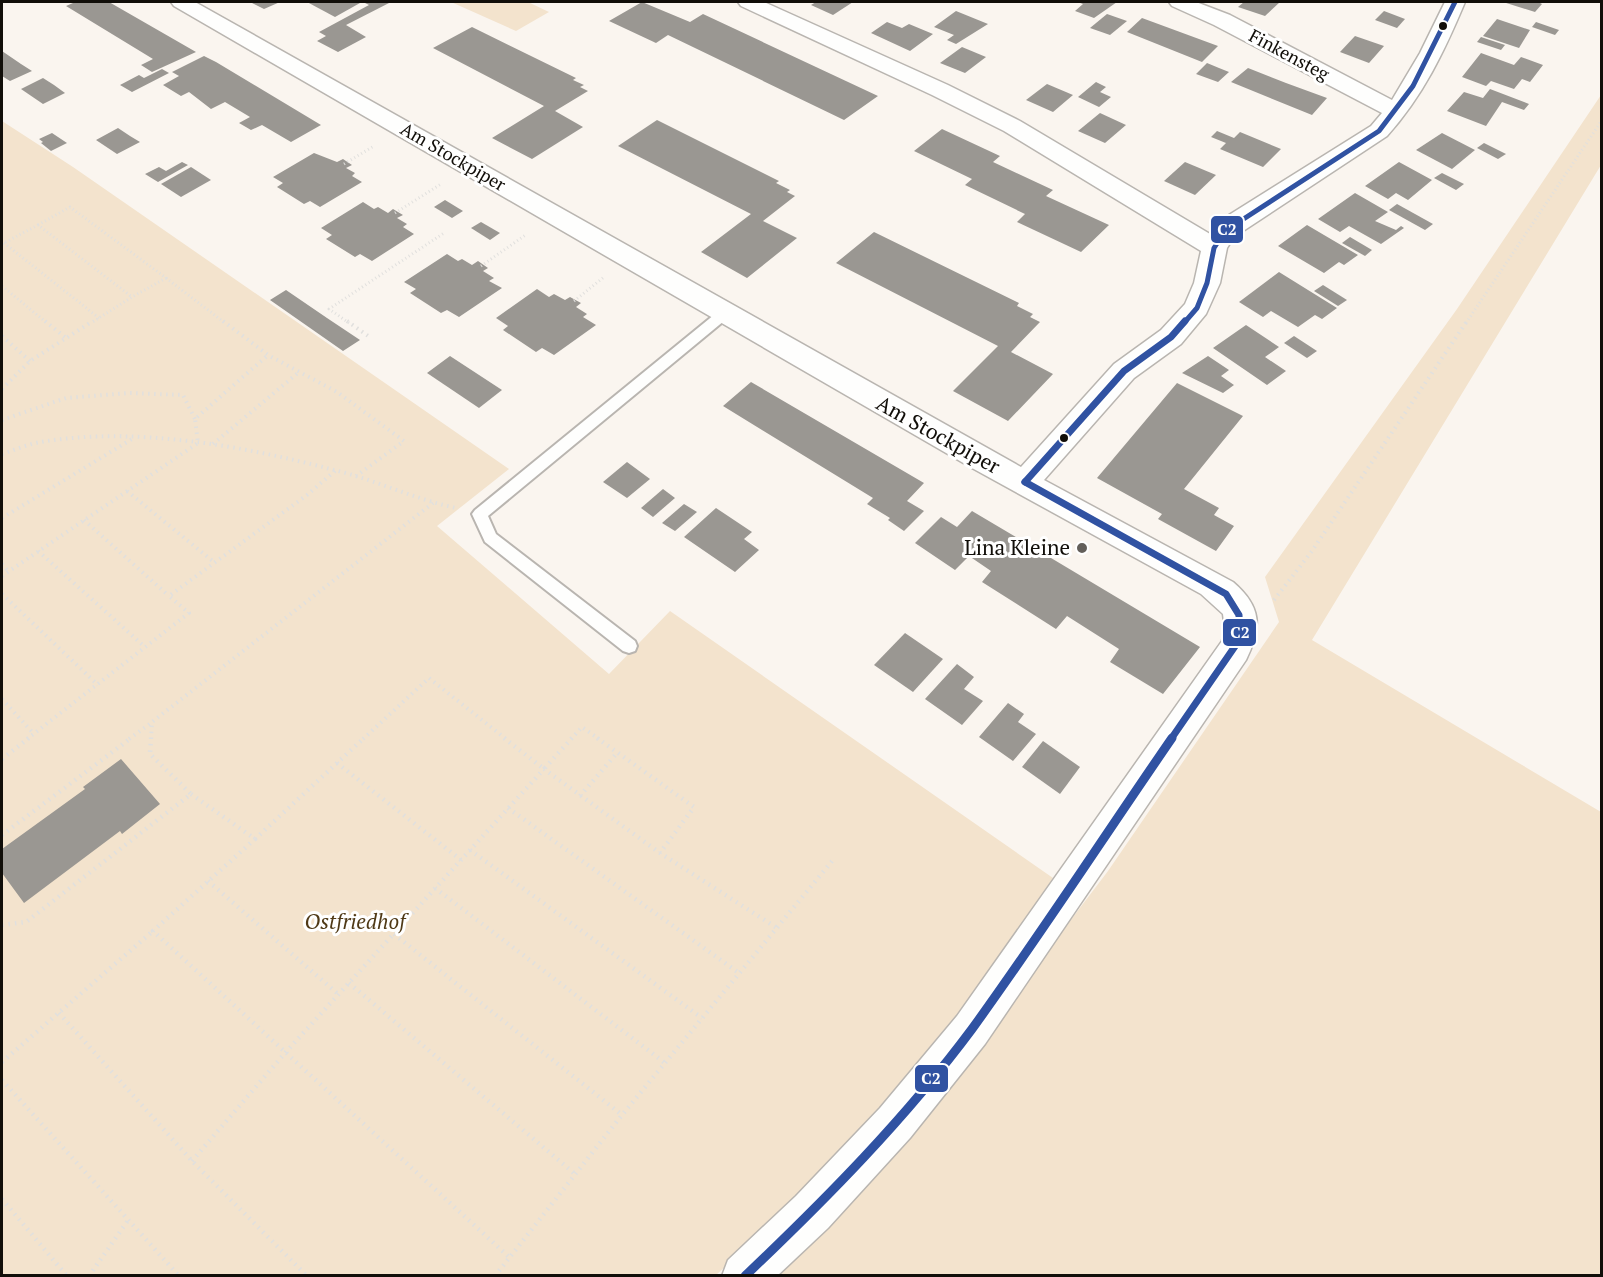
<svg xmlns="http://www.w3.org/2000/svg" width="1603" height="1277" font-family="'PT Serif',serif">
	<rect width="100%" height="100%" fill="#faf5ef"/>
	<g fill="#f3e3cd">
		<polygon points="451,2 528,2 549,12 516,31"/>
		<polygon points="1601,95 1601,165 1312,640 1601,812 1601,1275 776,1276 937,1096 1108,871 1279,622 1265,577 1457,309"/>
		<polygon points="2,121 73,167 509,469 437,526 609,674 670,611 1053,878 958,1019 879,1112 800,1199 716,1275 2,1275"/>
	</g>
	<g fill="#9a9792">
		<polygon points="70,2 109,2 196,52 152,72 141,65 153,59 66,6 73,3"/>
		<polygon points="250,2 280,2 264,9"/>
		<polygon points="307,2 357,2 360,3 335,17"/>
		<polygon points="363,2 391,2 346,25 366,37 338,52 317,41 326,36 319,32 369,5"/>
		<polygon points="642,2 690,22 703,14 878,96 844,120 668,35 656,43 609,21"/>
		<polygon points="816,2 853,2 833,15 811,5"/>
		<polygon points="1078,2 1117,2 1094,18 1075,11 1083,4"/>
		<polygon points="1244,2 1280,2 1265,16 1238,7"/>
		<polygon points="1503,2 1541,2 1540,3 1542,4 1535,12"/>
		<polygon points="956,11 988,24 956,44 947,40 954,35 934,27"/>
		<polygon points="1384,11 1405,19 1397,28 1375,20"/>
		<polygon points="1107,14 1127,21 1110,35 1090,28"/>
		<polygon points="1142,18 1218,46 1202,62 1127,32"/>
		<polygon points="1497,19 1530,30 1519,48 1483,36"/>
		<polygon points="887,22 902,28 909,24 933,34 910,51 871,33"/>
		<polygon points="1536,22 1559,30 1555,35 1532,27"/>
		<polygon points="472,27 576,78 573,80 584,85 580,87 588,91 555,111 583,127 532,159 492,138 544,106 433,48"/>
		<polygon points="1355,36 1384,46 1369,63 1340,52"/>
		<polygon points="1481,37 1505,45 1501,50 1477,42"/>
		<polygon points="962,47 986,57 965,73 940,63"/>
		<polygon points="2,51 21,64 32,71 10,81 2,76"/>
		<polygon points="1481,53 1514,65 1521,57 1543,65 1530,82 1522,79 1514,89 1491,81 1486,86 1462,77"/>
		<polygon points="204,56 216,62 321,125 291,142 262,125 251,130 239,123 250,117 225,102 211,109 189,92 181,96 163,85 179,76 172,72"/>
		<polygon points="1207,63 1219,68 1229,72 1218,82 1196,74"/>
		<polygon points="1248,68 1286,83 1327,98 1312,115 1231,82"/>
		<polygon points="162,69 169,73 132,92 120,85 139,75 144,78"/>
		<polygon points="43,78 54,85 65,93 43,104 21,89"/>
		<polygon points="1096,82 1106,87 1100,92 1111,97 1099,107 1078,97"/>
		<polygon points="1047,84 1073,95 1053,112 1026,100"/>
		<polygon points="1490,89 1529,104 1524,110 1502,102 1486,126 1447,111 1464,92 1483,98"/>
		<polygon points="1100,113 1126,125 1105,143 1078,131"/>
		<polygon points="657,120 779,181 776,183 790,190 787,192 795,196 763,221 797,238 747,278 701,252 751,214 618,146"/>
		<polygon points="118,128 130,136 140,142 117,154 96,140"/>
		<polygon points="942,129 1000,156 993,162 1053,190 1046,196 1109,225 1081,252 1017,222 1025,214 965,185 972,179 914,151"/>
		<polygon points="1217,131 1234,138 1240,132 1281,149 1263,167 1220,149 1226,143 1211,137"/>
		<polygon points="52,133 67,143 51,151 41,143 43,142 39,139"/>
		<polygon points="1442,133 1475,150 1452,169 1416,150"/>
		<polygon points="1484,143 1506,154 1498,159 1477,148"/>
		<polygon points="314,153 337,162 343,159 352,165 346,168 355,173 352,176 362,182 320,207 310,201 304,204 277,187 283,183 273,177"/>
		<polygon points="182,162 188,165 158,182 145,174 159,167 166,171"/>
		<polygon points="1185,162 1216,175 1195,195 1164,181"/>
		<polygon points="1399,162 1432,180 1408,200 1396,193 1388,199 1365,186"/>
		<polygon points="191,167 211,180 181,197 161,184"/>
		<polygon points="1442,173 1464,184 1456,190 1434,178"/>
		<polygon points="1355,193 1388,212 1375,221 1396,230 1401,226 1404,228 1381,244 1349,226 1340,232 1318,219"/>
		<polygon points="445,200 463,211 452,218 434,207"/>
		<polygon points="363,202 374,209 378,207 388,213 393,209 403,215 397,218 407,224 403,227 414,234 372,261 360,254 355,257 326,239 332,235 321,228"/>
		<polygon points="1397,204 1433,224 1425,230 1389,210"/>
		<polygon points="481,222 500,233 490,240 471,228"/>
		<polygon points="1307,225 1358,255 1344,265 1339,262 1324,273 1278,246"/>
		<polygon points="874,232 1019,303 1017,306 1033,314 1030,317 1040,322 1011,352 1053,374 1008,421 953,391 998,346 836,263"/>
		<polygon points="1350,237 1372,250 1365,256 1342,243"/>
		<polygon points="447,254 458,261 462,259 472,265 478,261 488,268 483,271 494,278 489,281 502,288 459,317 447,310 441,313 410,293 416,289 404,282"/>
		<polygon points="1279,272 1337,308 1322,319 1315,315 1298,327 1271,311 1263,317 1239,302"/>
		<polygon points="1323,285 1347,300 1338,306 1314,291"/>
		<polygon points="537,289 549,297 554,294 565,300 570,297 581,303 576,307 587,314 583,317 596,325 554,355 542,348 536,352 503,330 508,326 496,318"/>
		<polygon points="286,290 327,318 360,340 343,351 270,300"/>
		<polygon points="1246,325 1279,347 1265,357 1286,371 1267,385 1213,348"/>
		<polygon points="1294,336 1317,351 1307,358 1284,343"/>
		<polygon points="450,356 502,390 479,408 427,373"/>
		<polygon points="1208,356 1229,370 1221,376 1234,385 1223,393 1182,373"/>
		<polygon points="751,382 924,483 907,501 924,511 904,531 888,520 890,518 867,504 873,498 723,406"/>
		<polygon points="1177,383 1243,416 1184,489 1219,508 1214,515 1234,526 1216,551 1158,519 1162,514 1097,478"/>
		<polygon points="627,462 650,479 627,498 603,482"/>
		<polygon points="663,489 675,498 653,517 641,508"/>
		<polygon points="684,504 697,512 675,531 662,523"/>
		<polygon points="716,508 752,532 744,539 759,550 735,572 684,537"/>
		<polygon points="972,511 1046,555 1200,647 1163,694 1110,662 1119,649 1067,616 1056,629 982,582 991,571 969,556 955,570 915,543 941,517 957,527"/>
		<polygon points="905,633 943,659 913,692 874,665"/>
		<polygon points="957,664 974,677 964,689 983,701 962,725 925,699"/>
		<polygon points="1008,703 1024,714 1018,722 1036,734 1013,761 979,737"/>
		<polygon points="1043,741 1080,767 1060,794 1022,767"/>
		<polygon points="121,759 160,804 122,834 120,831 24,903 2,873 2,849 85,789 83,787"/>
	</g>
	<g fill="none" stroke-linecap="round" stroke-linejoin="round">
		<g stroke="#b9b5b0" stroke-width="4">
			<polygon id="lane" points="725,308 730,310 732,313 730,316 488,516 496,534 635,641 637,646 635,651 629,653 623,651 485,542 472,514 475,510 720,310"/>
		</g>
		<g stroke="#b9b5b0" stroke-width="3">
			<path id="street" d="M171,2H195L1021,467L1114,364L1161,330L1185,304L1194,283L1201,251L1004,131L932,95L741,6L738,2H764L948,85L1020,121L1210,234L1216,225L1229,215L1371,126L1382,113L1214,25L1172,6L1169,2H1196L1230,15L1392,100L1420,53L1445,2H1465C1444,52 1423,96 1387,136L1234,237L1227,248L1220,283L1206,314L1181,344L1134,378L1044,480L1233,582C1262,607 1262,627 1246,660L985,1044L910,1138L828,1228L777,1276H722L728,1260L796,1196L880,1108L957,1016L1222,641L1225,630L1223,614L1201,594L972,468L174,6Z"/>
		</g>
		<g stroke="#e1e0de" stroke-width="3" stroke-dasharray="1 3" stroke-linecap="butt">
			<polyline points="344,164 374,146"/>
			<polyline points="395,213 441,184"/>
			<polyline points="38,225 70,207 166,278 132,297"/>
			<polyline points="4,243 99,318"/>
			<polyline points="2,244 38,225 132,297 91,323"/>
			<polyline points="481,266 527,234"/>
			<polyline points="166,278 225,323"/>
			<polyline points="2,286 47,323"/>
			<polyline points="574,301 604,277"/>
			<polyline points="349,323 329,309 444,233"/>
			<polyline points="1466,323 1602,120"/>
		</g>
		<g stroke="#e1e0de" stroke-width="4" stroke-dasharray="1.5 4.5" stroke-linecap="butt">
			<polyline points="45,321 66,338"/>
			<polyline points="223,321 268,355 337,392 404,441 356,476"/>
			<polyline points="347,321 371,338"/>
			<polyline points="2,336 30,361"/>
			<polyline points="2,389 30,361 93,321"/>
			<polyline points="2,420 66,398 129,393 183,395 195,419"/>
			<polyline points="213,444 299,372"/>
			<path d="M2,454C15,450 28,444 41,442C134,426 244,446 334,470C376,480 414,499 456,508"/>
			<polyline points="127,491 215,563"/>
			<polyline points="2,518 132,439"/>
			<polyline points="84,520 169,596"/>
			<polyline points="38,551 145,647"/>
			<polyline points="2,564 8,571"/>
			<polyline points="2,576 198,443 195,419 268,355"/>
			<polyline points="2,594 98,685"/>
			<polyline points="1274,600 1312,551 1467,321"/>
			<polyline points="2,699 34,734"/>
			<polyline points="27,739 189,613 169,596 307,495 336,470"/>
			<polyline points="129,739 151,723"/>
			<polyline points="151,739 152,722 433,503"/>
			<polyline points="363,739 429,678 506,739"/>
			<polyline points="571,739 582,727 599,739"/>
		</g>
		<g stroke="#e1e0de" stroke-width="4.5" stroke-dasharray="1.5 5" stroke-linecap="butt">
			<polyline points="504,738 544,769 572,738"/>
			<polyline points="597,738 694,807 660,853"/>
			<polyline points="2,759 29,738"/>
			<polyline points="337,763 461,860"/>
			<polyline points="191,794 255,839 153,931 509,1257"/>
			<polyline points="580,796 617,753"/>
			<polyline points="508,808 739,973"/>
			<polyline points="2,835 131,738"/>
			<polyline points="255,839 364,738"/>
			<polyline points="470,850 702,1018"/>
			<polyline points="208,881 338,994"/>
			<polyline points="435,888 665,1063"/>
			<polyline points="2,925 26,922 191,794 150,754 151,738"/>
			<polyline points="394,934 622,1115"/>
			<polyline points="349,983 575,1174"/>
			<polyline points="59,1013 192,1161 307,1276"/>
			<polyline points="2,1062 153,931"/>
			<polyline points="2,1080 179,1276"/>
			<polyline points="192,1161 285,1053 544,769 660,853 777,928"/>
			<polyline points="2,1199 67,1276"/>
			<polyline points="89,1276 129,1219"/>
			<polyline points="495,1276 622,1115 833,860"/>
		</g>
		<use href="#lane" fill="#fefefd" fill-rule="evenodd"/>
		<use href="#street" fill="#fefefd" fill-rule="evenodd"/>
		<g stroke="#fff" stroke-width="8">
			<polyline id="bus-1-far2" points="1184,323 1197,308 1207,283 1214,248 1225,231 1379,131 1413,86 1455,2"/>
		</g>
		<g stroke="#fff" stroke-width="11">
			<g id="bus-1-far1">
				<polyline points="1025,482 1124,371 1171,337 1185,321"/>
				<polyline points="1025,482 1226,594 1239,615 1240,639 1171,739"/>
			</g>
		</g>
		<g stroke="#fff" stroke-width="14">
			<path id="bus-1" d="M745,1276C826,1199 905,1119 972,1029C1041,934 1105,835 1172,738"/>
		</g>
		<use href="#bus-1-far2" stroke="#3052a2" stroke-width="5"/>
		<use href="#bus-1-far1" stroke="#3052a2" stroke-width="7"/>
		<use href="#bus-1" stroke="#3052a2" stroke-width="9"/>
	</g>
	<g fill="#110e09" stroke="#fff" stroke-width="2">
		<circle cx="1443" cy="26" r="5"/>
		<circle cx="1064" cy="438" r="5"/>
	</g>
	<circle fill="#635f5a" stroke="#fff" stroke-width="2" cx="1082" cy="548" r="6"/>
	<g text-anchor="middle" stroke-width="6" stroke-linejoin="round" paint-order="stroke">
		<g font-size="18" fill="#110e09" stroke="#fff">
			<text transform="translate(1289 55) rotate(28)" y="6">Finkensteg</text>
			<text transform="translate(453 157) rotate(30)" y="6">Am Stockpiper</text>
		</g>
		<g font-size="21" fill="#110e09" stroke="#fff">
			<text transform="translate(938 435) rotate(29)" y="7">Am Stockpiper</text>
		</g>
		<g font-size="21" fill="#110e09" stroke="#fff" text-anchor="end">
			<text x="1070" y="555">Lina Kleine</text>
		</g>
		<g font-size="21" font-style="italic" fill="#503a17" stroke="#fff">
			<text x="355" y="929">Ostfriedhof</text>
		</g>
	</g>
	<g stroke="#fff" stroke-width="2">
		<rect x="1210" y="215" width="34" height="29" rx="6" fill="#3052a2"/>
		<rect x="1222" y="618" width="35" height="29" rx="6" fill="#3052a2"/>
		<rect x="914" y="1064" width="35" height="29" rx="6" fill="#3052a2"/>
	</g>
	<g font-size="16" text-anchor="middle" font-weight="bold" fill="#fff">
		<text x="1227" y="235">C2</text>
		<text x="1240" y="638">C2</text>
		<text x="931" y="1084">C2</text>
	</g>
	<rect width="1603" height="1277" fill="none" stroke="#110e09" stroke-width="6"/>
</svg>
